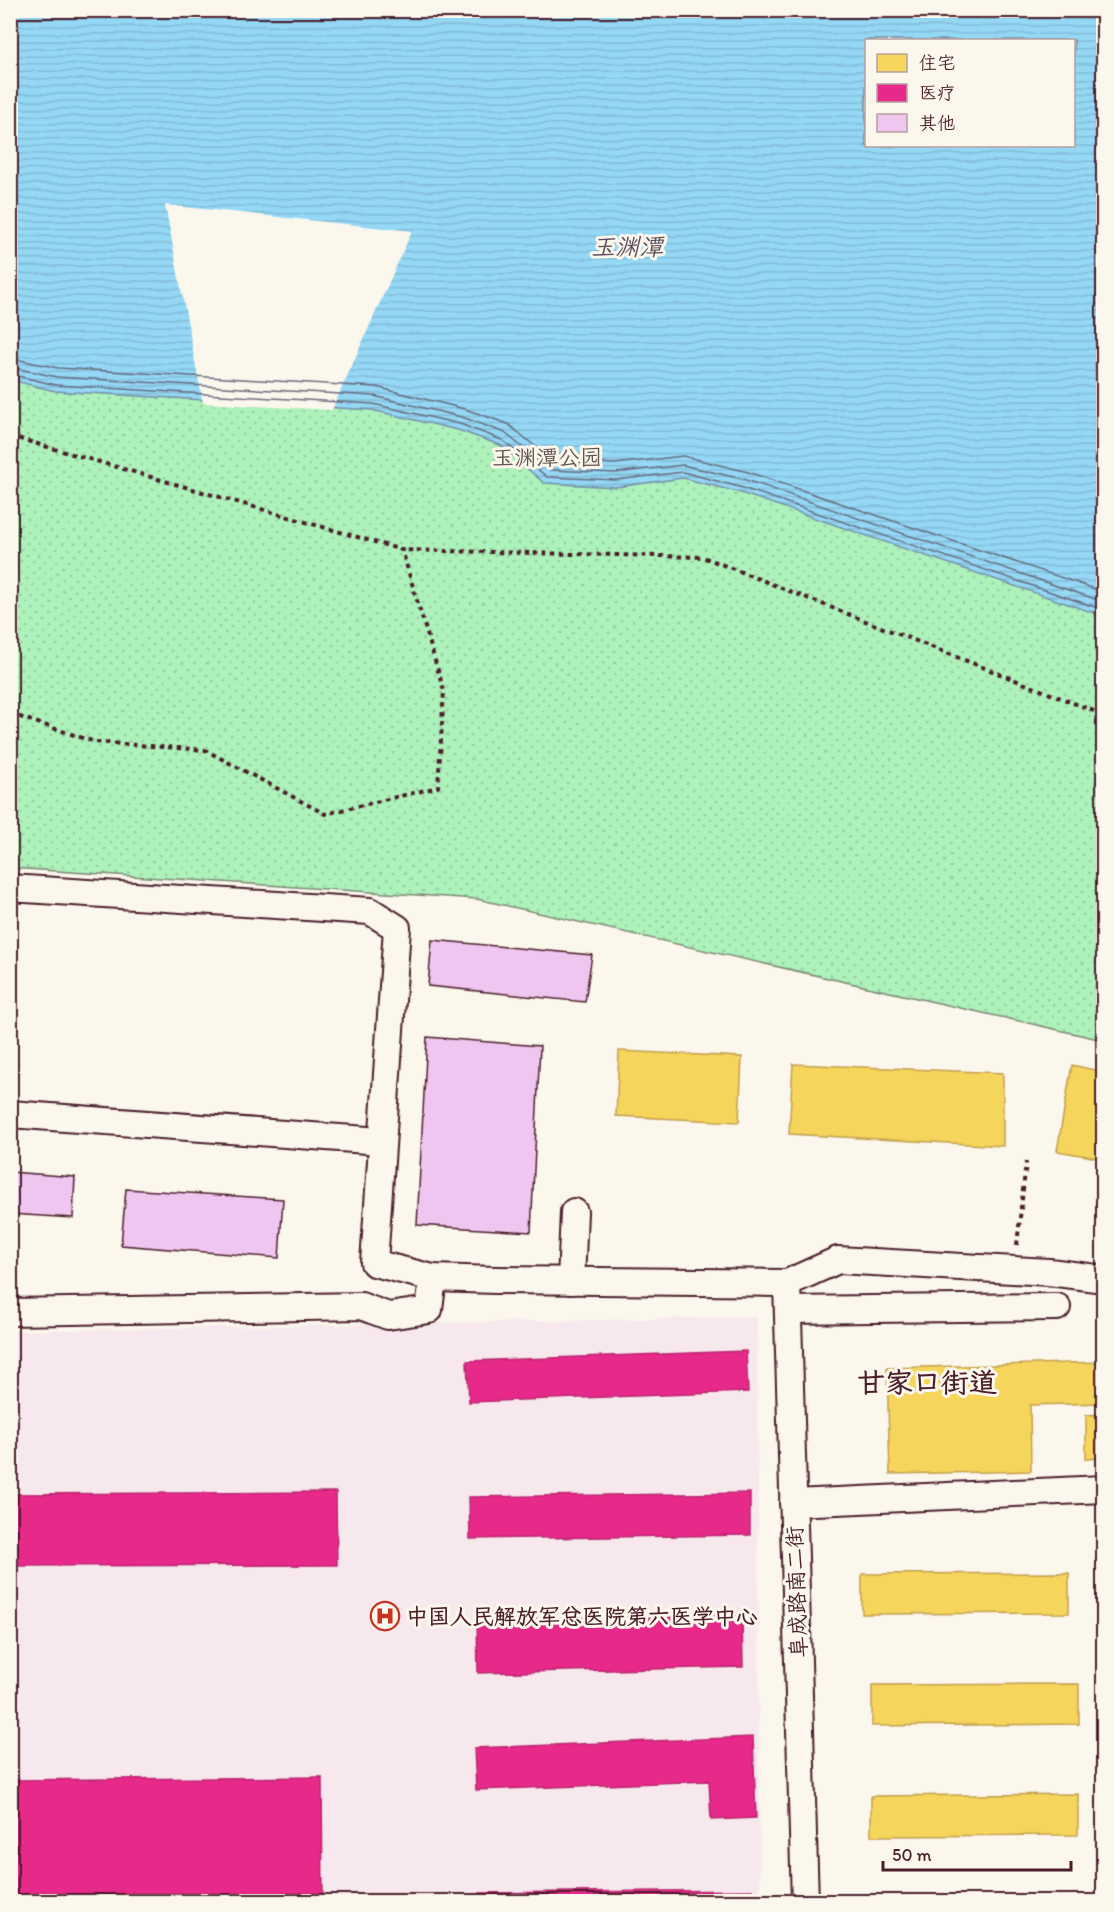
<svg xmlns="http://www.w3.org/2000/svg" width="1114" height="1912" font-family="Itim,'LXGW WenKai TC',sans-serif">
	<defs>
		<pattern id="park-dots" width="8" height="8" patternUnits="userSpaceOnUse" patternTransform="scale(1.5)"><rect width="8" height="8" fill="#adf1bb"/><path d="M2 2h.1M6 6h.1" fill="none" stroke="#96cea1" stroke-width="1.8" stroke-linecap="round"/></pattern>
		<pattern id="water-rules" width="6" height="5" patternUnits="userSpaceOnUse" patternTransform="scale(1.5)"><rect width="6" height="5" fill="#94d8f6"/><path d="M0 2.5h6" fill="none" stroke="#81b9d3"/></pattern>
	</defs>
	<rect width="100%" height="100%" fill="#fbf7ec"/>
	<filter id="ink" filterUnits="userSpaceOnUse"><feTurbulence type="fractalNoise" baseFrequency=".0167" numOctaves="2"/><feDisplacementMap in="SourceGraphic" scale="12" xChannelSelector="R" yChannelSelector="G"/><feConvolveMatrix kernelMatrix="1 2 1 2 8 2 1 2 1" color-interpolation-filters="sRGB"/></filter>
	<g filter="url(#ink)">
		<polygon fill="#f7e8ed" points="757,1317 760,1901 11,1901 10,1331"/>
		<path fill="url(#park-dots)" stroke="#7c8873" stroke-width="1.5" fill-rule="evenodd" d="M10,11H1103V1040L477,899L11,868ZM866,40H1074V146H866Z"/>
		<path fill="url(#water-rules)" stroke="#768ea5" stroke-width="1.5" fill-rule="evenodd" d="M11,11H1103V616L741,493L683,478L616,487L544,483L500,445L458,430L372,410L55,391L11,380ZM866,40H1074V146H866Z"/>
		<polygon fill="#fbf7ec" points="165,205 412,231 332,410 203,403"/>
		<g fill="#f6d55c" stroke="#c29e4d" stroke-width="1.5">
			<polygon points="619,1051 742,1057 739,1122 616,1116"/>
			<polygon points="793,1064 1003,1073 1003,1146 789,1134"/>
			<polygon points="1072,1065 1104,1072 1104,1159 1057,1151"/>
			<polygon points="1104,1362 1104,1403 1030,1405 1031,1471 890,1474 887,1368"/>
			<polygon points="1104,1414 1104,1458 1086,1459 1086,1415"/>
			<polygon points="1069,1573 1069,1613 862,1614 862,1574"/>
			<polygon points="1079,1684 1079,1724 872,1726 872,1685"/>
			<polygon points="1078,1794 1078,1835 871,1836 871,1796"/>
		</g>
		<g fill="#e7298a" stroke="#b8266e" stroke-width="1.5">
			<polygon points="746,1351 748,1392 469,1402 467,1361"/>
			<polygon points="336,1492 337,1565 10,1566 10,1494"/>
			<polygon points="750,1493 750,1535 470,1539 469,1497"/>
			<polygon points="742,1615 743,1667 478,1673 477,1620"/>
			<polygon points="753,1737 756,1818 711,1820 709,1781 476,1790 474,1748"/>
			<polygon points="322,1777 323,1902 10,1902 10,1780"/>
			<polygon points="752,1890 752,1902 480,1902 480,1893"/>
		</g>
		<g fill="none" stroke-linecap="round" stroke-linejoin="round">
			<g stroke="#68697c" stroke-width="1.5">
				<polyline points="10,358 58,368 376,387 465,409 508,424 553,461 615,464 683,456 748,472 1104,592"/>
				<polyline points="10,367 57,377 374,396 462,417 505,433 550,470 615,473 683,465 746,480 1104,602"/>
				<polyline points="10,374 56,385 373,404 460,424 502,440 547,477 616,480 683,472 743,488 1104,610"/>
			</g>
		</g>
		<g fill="#efc6ef" stroke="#4a1f2b" stroke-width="1.5">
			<polygon points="432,940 592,955 585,1002 428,986"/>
			<polygon points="427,1037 540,1046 531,1232 417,1225"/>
			<polygon points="10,1172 75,1177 73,1218 10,1214"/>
			<polygon points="126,1189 283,1199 279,1258 121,1245"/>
		</g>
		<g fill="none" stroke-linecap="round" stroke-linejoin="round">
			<g stroke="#4a1f2b" stroke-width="30">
				<g id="minor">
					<polyline points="10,888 370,911 397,928 374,1263 433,1278 496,1280 787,1283 838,1260 1049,1272 1104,1279"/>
					<polyline points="10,1114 381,1141"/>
					<polyline points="571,1281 574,1212"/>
					<polyline points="787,1283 805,1902"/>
					<polyline points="788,1310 1057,1307"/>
					<polyline points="10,1312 361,1306 388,1316 429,1310 433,1278"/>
					<polyline points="793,1503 1104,1489"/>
				</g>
			</g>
			<g stroke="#4a1f2b" stroke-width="4" stroke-dasharray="4.5 4.5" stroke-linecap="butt">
				<polyline points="10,436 402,550 703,557 1104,715"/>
				<polyline points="10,717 20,717 95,742 205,750 325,814 438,787 444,691 402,550"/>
				<polyline points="1017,1245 1026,1162"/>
			</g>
			<use href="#minor" stroke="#fbf7ec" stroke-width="26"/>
		</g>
	</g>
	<defs>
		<g id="hospital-ring" transform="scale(1.5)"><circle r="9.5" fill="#fbf7ec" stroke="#c8321e" stroke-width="1.5"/><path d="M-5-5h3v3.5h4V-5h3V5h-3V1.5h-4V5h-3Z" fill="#c8321e"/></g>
	</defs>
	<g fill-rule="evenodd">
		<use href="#hospital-ring" x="385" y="1616"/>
	</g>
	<g text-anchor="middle" stroke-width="6" stroke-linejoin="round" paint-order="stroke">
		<g font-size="22" fill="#63544f" stroke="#fbf7ec">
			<text x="547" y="465">玉渊潭公园</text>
		</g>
		<g font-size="22" fill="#4a1f2b" stroke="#fbf7ec">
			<text transform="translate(796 1592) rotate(-92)" y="8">阜成路南二街</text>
		</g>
		<g font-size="22" font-weight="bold" fill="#4a1f2b" stroke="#fbf7ec" text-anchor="start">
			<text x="406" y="1624">中国人民解放军总医院第六医学中心</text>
		</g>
		<g font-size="24" font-style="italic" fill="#5c4d5e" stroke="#fbf7ec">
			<text x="627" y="255">玉渊潭</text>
		</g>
		<g font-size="28" font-weight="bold" fill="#4a1f2b" stroke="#fbf7ec">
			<text x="927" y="1392">甘家口街道</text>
		</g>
	</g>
	<rect width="1114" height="1912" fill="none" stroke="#fbf7ec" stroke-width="36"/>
	<rect x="18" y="18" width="1078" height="1876" fill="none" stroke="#4a1f2b" stroke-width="2" filter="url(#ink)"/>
	<rect x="865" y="39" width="210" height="108" fill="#fbf7ec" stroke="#b4a19f" stroke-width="1.5"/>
	<rect x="877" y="54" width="30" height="18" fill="#f6d55c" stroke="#b4a19f" stroke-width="1.5"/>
	<text x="919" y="69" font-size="18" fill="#4a1f2b">住宅</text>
	<rect x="877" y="84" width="30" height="18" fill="#e7298a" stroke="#b4a19f" stroke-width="1.5"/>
	<text x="919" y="99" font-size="18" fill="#4a1f2b">医疗</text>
	<rect x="877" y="114" width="30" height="18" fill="#efc6ef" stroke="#b4a19f" stroke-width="1.5"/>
	<text x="919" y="129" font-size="18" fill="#4a1f2b">其他</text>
	<path d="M883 1861v9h188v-9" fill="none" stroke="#4a1f2b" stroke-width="3"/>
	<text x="892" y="1861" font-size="18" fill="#4a1f2b" stroke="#fbf7ec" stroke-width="4.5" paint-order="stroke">50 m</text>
</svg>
